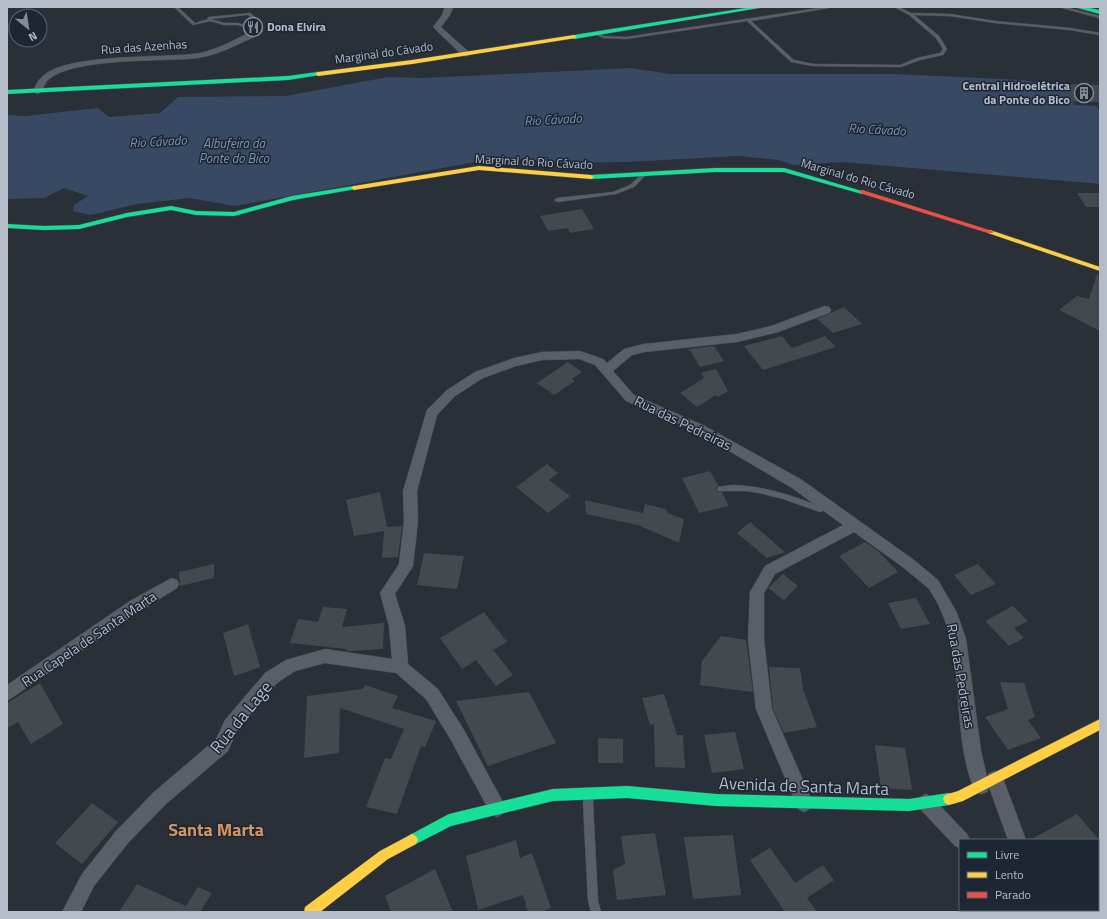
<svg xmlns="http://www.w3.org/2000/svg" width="1107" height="919" font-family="'Titillium Web',sans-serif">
	<rect width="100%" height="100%" fill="#2a3038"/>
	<polygon fill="#384963" points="631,68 670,74 894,74 1023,80 1052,85 1063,84 1075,102 1072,101 1075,105 1096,106 1100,111 1100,184 842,162 794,165 778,160 738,156 627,162 562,163 518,159 475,162 235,206 189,198 137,204 90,215 73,211 74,205 88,196 64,188 44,198 7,199 7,115 26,116 98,108 109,117 160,113 178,97 286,96 388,77 424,78"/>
	<g fill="#444950">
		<polygon points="1063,84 1100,85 1100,102 1075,102"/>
		<polygon points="1077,193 1100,193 1100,207 1086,207"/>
		<polygon points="582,209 594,229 570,233 568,228 548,231 540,216"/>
		<polygon points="1097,274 1100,275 1100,331 1059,310 1077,296 1089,299"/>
		<polygon points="844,307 862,324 833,333 817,319"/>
		<polygon points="782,336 792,348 825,336 836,347 763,370 744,346"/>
		<polygon points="714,346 724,361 700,367 689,349"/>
		<polygon points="568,362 582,372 572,379 575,381 554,395 537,383"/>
		<polygon points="716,369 728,391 718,397 716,395 697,407 680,393 704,378 701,373"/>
		<polygon points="547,464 558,473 549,480 570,496 548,513 516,487"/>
		<polygon points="710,471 718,485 716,488 717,492 722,492 729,506 699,513 682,478"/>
		<polygon points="380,492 387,527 402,526 398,557 382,558 384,531 354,536 346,500"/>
		<polygon points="585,500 643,513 645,504 666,509 667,513 684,519 679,543 638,525 586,514"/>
		<polygon points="750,522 785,552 767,558 737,533"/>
		<polygon points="865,542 878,551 898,572 869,588 839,556"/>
		<polygon points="424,553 464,556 457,589 417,585"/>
		<polygon points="214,564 214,578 180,586 179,572"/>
		<polygon points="978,564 996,584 971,595 954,575"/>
		<polygon points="783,574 798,586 784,600 768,588"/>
		<polygon points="916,598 930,624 901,629 888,603"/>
		<polygon points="1013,606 1028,621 1014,628 1024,638 1009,646 985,621"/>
		<polygon points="323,607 347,609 342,627 384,623 383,649 351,651 346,651 346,649 290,643 298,619 318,622"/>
		<polygon points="484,612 507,642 493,650 513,675 496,686 476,660 462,669 440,638"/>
		<polygon points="248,624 260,667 234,676 223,633"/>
		<polygon points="721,636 746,640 753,692 700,685 702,661"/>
		<polygon points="769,667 800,668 803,689 817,727 784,733 773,709"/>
		<polygon points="1000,682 1024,683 1035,717 1028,720 1041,738 1008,750 985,717 1008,709"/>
		<polygon points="40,683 63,724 31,744 18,722 7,728 7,703"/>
		<polygon points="365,685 398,696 392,708 436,721 425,747 421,746 397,814 366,807 385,758 391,759 404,729 340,708 339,753 304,758 307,696 363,689"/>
		<polygon points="529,692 556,743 488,766 456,701"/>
		<polygon points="664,694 677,735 683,735 685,768 655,767 654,724 650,725 642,698"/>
		<polygon points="735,732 744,769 712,773 704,735"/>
		<polygon points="598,738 623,739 623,763 598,763"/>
		<polygon points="875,745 905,748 912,790 881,788"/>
		<polygon points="92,803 118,822 82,864 55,843"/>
		<polygon points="1077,814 1099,840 1030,840"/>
		<polygon points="655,833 666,895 617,900 613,870 625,864 621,836"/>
		<polygon points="733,835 741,895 693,899 684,837"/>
		<polygon points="516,840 520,858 532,853 551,908 542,912 528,912 523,895 478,910 466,856"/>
		<polygon points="770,848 795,883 823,865 834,880 807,898 817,912 785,912 750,860"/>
		<polygon points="435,869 453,912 391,912 385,896"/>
		<polygon points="137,884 186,906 198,887 212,893 200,912 119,912"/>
	</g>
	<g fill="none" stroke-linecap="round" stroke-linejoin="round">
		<g stroke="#484c53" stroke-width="1">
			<g id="lane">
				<path d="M174,7H178L195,23L209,19L207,18L209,17L250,13L259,20L257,29L261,31L259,32L238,25H224L210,21L193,25ZM248,15L255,20L253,28L238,23H224L211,19Z"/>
				<polygon points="825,7 835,7 751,21 794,60 813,64 900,65 917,58 940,53 943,49 936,38 909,15 894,7 899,7 911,13 950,14 995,21 1070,28 1100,33 1100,35 1070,30 995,23 950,16 914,15 939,36 947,49 943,55 920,60 901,67 813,66 791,62 747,21 626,39 603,38 593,33 596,32 604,36 626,37"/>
				<polygon points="1058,7 1065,7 1100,16 1100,18"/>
				<polygon points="643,173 646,175 634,187 616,194 557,202 554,200 557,198 613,192 630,185"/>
				<path d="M733,485C763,486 791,495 819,506C821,502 822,501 827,502L828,504L823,511L820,512L783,499L759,493L746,491H718L717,489L718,487Z"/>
				<polygon points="589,792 592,794 594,797 593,803 598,901 601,912 591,912 588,901 583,803 586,794"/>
			</g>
		</g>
		<g stroke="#484c53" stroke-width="1">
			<g id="street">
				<polygon points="445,7 453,7 450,15 441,27 469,52 469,56 463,56 433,27 442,15"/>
				<path d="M256,29L263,31C257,37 246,40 239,44C226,50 212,56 198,58C162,62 74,57 48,80C45,83 43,89 40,93L37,94L33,91C35,87 37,81 41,78C63,52 165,59 200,53C219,49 238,38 256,29Z"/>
				<path d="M825,306L829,307L831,310L829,313L778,332L737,342L644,352L632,355L613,371L634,395L705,426L802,480L914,560L938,580L957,613L966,639L981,751L987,777L989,773L995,771L1001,773L1026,840H1008L989,787L987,792L981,794L975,792C948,728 970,648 929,589C925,585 919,581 915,577C896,561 874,547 854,532L775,574L764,593V640L772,709L813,803L810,809L804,812L798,809L756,709L748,640L750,592L765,566L843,525L792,488L697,432L626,401L595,365L579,359L542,360L516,366L483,378L455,396L437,415L417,491L418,521L413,566L395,594L405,626L408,664L438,689L464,730L503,802L506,808L503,814L497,817L491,814L452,742L426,699L396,673L325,663L295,671L277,683L237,730L228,751L166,804L128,843L94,886L81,912H62L82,874L116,831L154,792L216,739L225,720L265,673L286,660L325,649L392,659L389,626L380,593L399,564L404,521L403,491L427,410L447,390L475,372L514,358L542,352L580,351L603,359L607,363L624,349L644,344L737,334L771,326Z"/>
				<polygon points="172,578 177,580 179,584 177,588 140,611 7,701 7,685 130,601"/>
				<polygon points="926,794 932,797 967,834 970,840 960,840 960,848 955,846 920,809 917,803 920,797"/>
				<polygon points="1018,910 1051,910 1052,912 1019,912"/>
			</g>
		</g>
		<g stroke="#484c53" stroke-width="1">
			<g id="fast">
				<polygon points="752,7 765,7 574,39 571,37 574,35"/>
				<polygon points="1074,7 1084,7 1100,10 1100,14"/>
				<polygon points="318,72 320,73 320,75 288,80 7,94 7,90 288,76"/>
				<polygon points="715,168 784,168 865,192 862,194 784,172 715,172 591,179 588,177 591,175"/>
				<polygon points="354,186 357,188 356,189 293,200 234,216 196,215 171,210 127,217 79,229 44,230 7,228 7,224 44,226 79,225 127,213 171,206 196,211 234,212 292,196"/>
				<polygon points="627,786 716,794 909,799 949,793 953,795 955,799 953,803 949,805 909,811 716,806 627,798 553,801 451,826 412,846 408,844 406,840 408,836 449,814 553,789"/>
			</g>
		</g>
		<g stroke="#484c53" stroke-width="1">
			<g id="slow">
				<polygon points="574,35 577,37 576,38 412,64 318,76 315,74 318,72 412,60"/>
				<polygon points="479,166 591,175 594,177 591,179 479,170 354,190 351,188 354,186"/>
				<polygon points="990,230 1100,267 1100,271 988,233 988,231"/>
				<polygon points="1100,719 1100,730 963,801 949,805 945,803 943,799 945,795 958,791"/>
				<polygon points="412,834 416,836 418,840 416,844 388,859 320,912 304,912 305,907 380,851"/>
			</g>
		</g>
		<g stroke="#484c53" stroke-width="1">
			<polygon id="jam" points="862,190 992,231 994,232 992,233 988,233 860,193 860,191"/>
		</g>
		<use href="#lane" fill="#5a5e66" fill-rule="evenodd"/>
		<use href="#street" fill="#5a5e66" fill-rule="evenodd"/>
		<use href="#fast" fill="#16e098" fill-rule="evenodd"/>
		<use href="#slow" fill="#ffcf43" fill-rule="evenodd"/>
		<use href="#jam" fill="#f24e42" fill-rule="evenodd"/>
	</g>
	<defs>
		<g id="restaurant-ring" transform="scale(1)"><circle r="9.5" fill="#1d2633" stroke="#848b96" stroke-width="1.5"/><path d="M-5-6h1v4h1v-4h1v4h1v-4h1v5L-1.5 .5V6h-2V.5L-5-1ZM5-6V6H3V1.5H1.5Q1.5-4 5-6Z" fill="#848b96"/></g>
		<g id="building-ring" transform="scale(1)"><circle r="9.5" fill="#1d2633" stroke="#848b96" stroke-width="1.5"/><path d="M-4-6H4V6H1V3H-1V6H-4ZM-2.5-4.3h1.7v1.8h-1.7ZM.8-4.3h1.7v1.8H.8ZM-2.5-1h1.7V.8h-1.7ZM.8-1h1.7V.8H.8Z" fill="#848b96"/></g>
	</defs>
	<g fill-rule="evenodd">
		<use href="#restaurant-ring" x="253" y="27"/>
		<use href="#building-ring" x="1084" y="93"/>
	</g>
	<g text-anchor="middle" stroke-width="3" stroke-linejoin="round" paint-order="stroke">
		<g font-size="12" font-weight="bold" fill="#b4bcc9" stroke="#1d2633" text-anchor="start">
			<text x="267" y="31">Dona Elvira</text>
			<text x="1070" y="90" text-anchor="end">Central Hidroelétrica<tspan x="1070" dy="14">da Ponte do Bico</tspan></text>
		</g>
		<g font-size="12" fill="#b4bcc9" stroke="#1d2633">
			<text transform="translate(144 47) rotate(-4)" y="4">Rua das Azenhas</text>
			<text transform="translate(384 53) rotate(-8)" y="4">Marginal do Cávado</text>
			<text transform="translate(534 162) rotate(3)" y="4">Marginal do Rio Cávado</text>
			<text transform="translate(858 179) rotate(16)" y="4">Marginal do Rio Cávado</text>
		</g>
		<g font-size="13" font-style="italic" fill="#7c92b1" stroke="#1d2633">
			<text transform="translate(553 119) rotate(-3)" y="5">Rio Cávado</text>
			<text transform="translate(877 129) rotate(3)" y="5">Rio Cávado</text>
			<text transform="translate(158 141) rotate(-3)" y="5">Rio Cávado</text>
			<text x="234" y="148">Albufeira da<tspan x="234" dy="15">Ponte do Bico</tspan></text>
		</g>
		<g font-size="14" fill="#b4bcc9" stroke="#1d2633">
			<text transform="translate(683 423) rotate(26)" y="5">Rua das Pedreiras</text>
			<text transform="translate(89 639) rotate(-34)" y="5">Rua Capela de Santa Marta</text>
			<text transform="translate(961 676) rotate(80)" y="5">Rua das Pedreiras</text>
		</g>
		<g font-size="17" fill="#b4bcc9" stroke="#1d2633">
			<text transform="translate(241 717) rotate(-51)" y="6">Rua da Lage</text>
			<text transform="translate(804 786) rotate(2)" y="6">Avenida de Santa Marta</text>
		</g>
		<g font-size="18" font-weight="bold" fill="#d59563" stroke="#1d2633">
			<text x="216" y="836">Santa Marta</text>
		</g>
	</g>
	<rect width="1107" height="919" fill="none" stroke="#b4bcc9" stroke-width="16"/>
	<rect x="959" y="839" width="140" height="72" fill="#1d2633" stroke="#59626f"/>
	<rect x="967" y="852" width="20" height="6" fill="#16e098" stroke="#59626f"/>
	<text x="995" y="859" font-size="12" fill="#b4bcc9">Livre</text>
	<rect x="967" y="872" width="20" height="6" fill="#ffcf43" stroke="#59626f"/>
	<text x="995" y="879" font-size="12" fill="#b4bcc9">Lento</text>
	<rect x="967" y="892" width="20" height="6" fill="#f24e42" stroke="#59626f"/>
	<text x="995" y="899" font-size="12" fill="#b4bcc9">Parado</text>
	<g transform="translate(28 28) rotate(150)"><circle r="19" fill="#1d2633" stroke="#59626f"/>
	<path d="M0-3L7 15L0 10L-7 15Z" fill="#848b96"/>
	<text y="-6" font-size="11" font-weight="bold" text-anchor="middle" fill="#b4bcc9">N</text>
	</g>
</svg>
